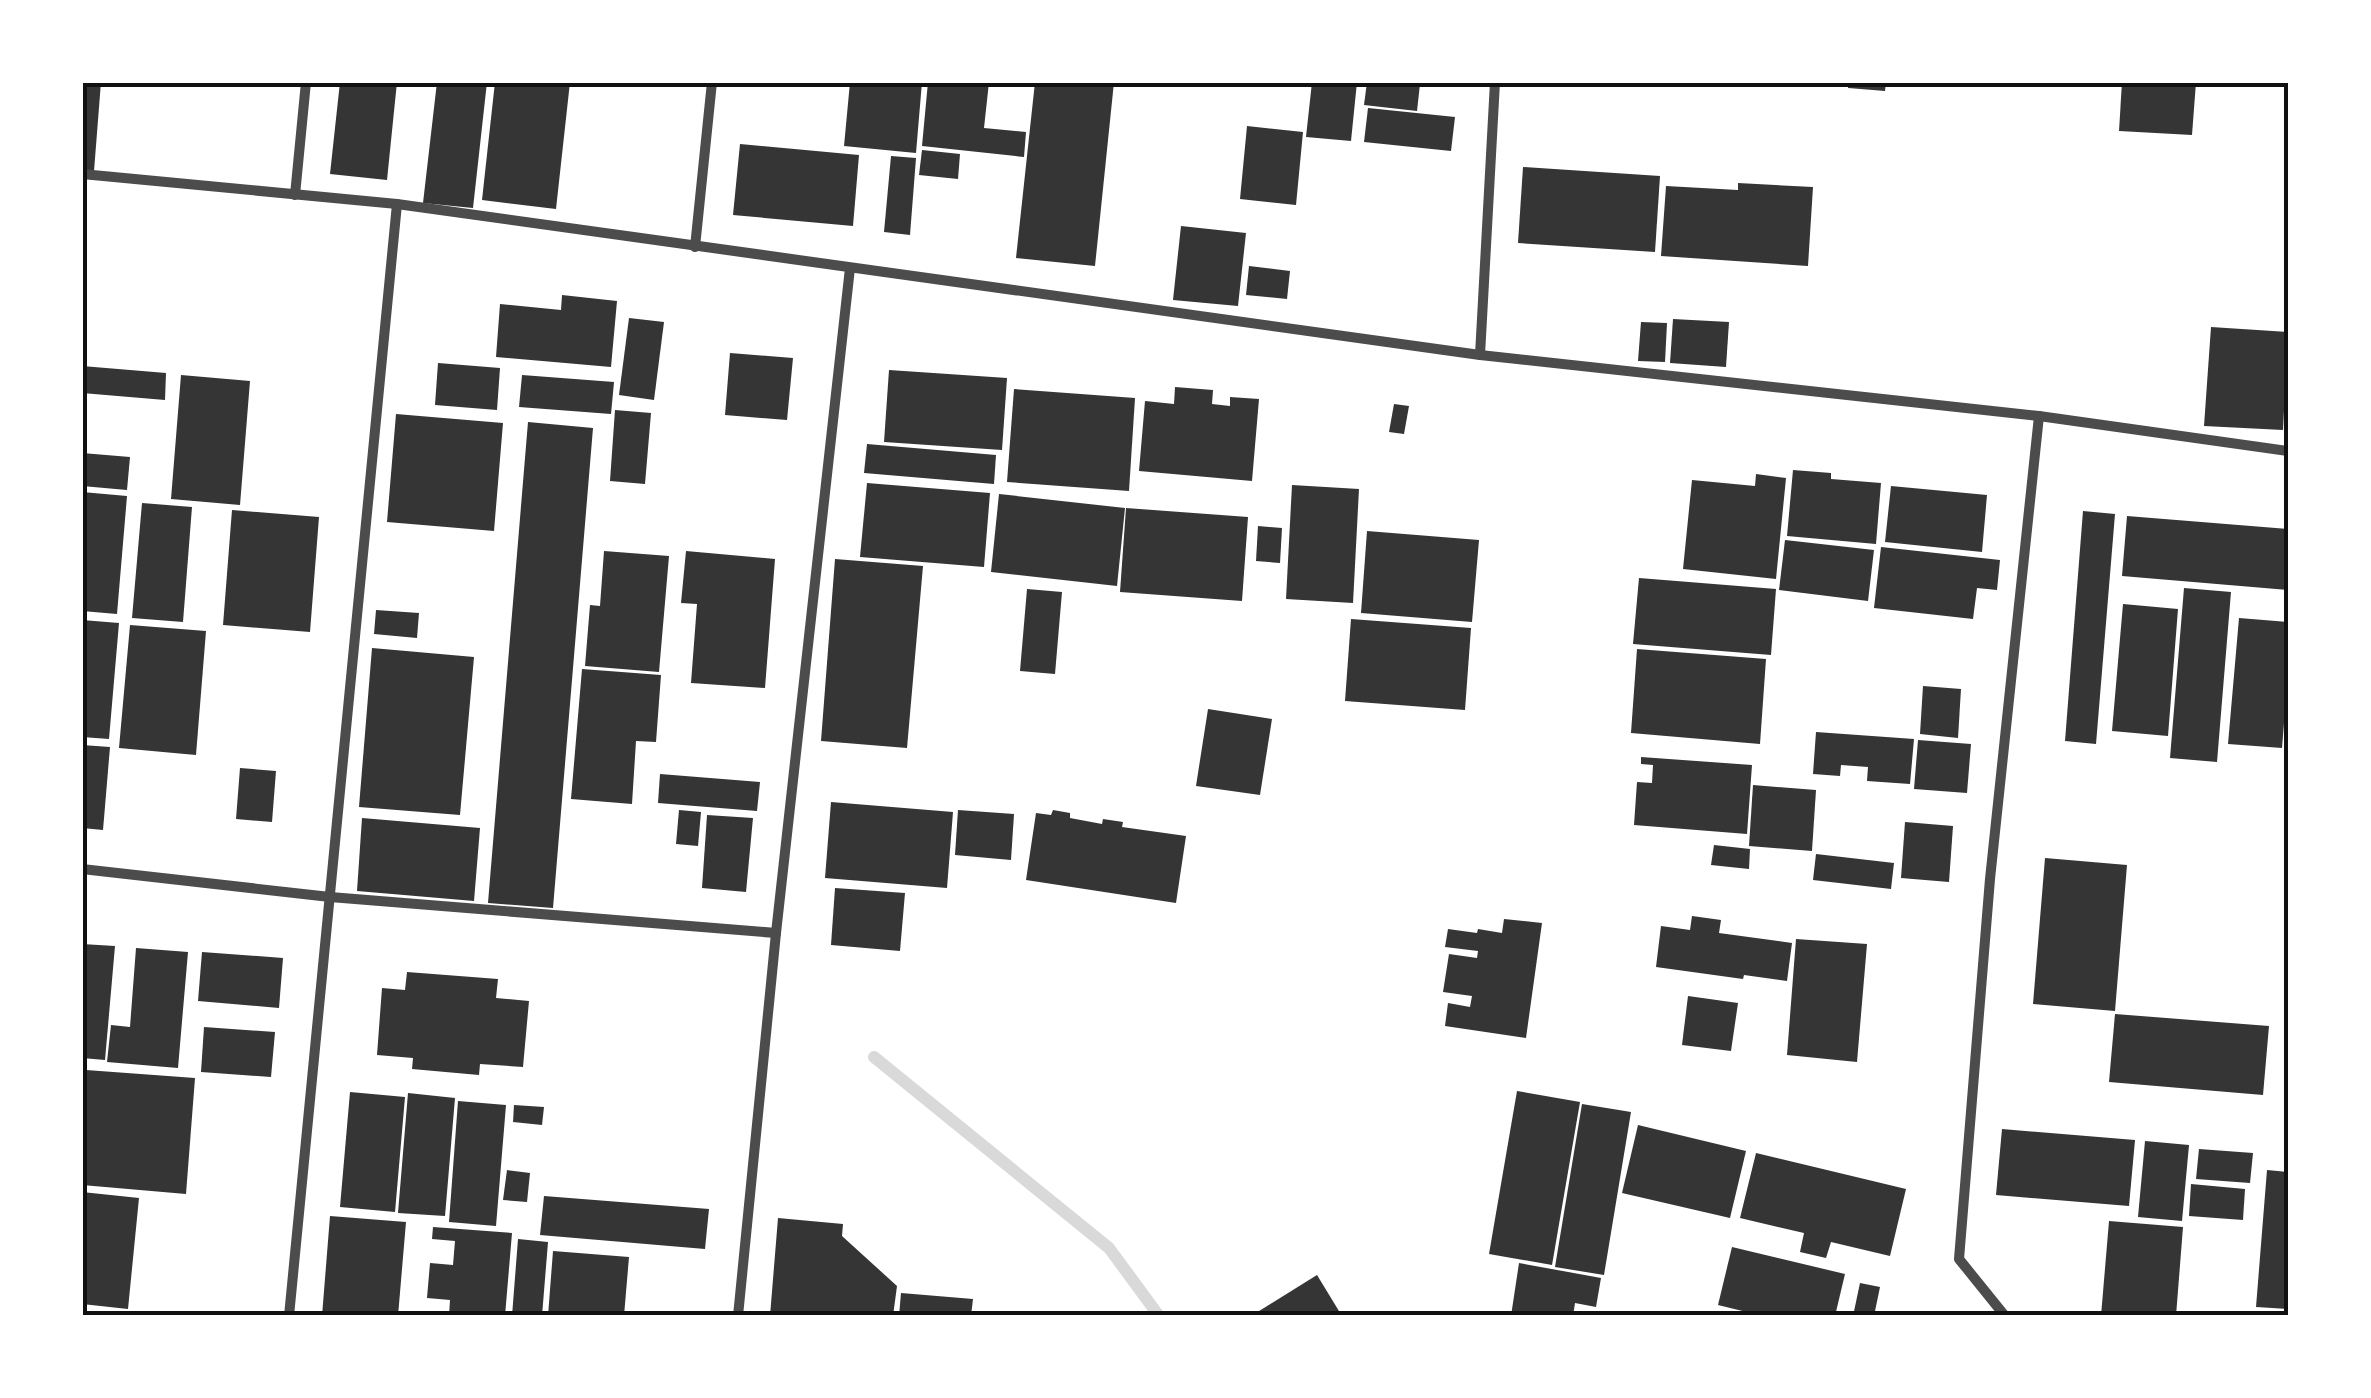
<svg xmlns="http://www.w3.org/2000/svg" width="2371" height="1398" font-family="'Noto Sans',sans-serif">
	<rect width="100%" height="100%" fill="#fff"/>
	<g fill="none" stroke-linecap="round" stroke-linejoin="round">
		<polyline stroke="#d9d9d9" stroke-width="12" points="874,1057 1109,1248 1159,1316"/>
	</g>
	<g fill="#353535">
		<polygon points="82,82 101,82 94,171 82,170"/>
		<polygon points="340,82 397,82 387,180 330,174"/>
		<polygon points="437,82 487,82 473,208 423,203"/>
		<polygon points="495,82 570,82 556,209 482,200"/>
		<polygon points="850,82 922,82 916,153 844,146"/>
		<polygon points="928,82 989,82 984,128 1026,132 1024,157 922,146"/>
		<polygon points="1035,82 1114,82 1095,266 1016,258"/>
		<polygon points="1312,82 1357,82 1351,141 1306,137"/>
		<polygon points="1367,82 1420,84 1417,111 1364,105"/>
		<polygon points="1848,82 1886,82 1885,91 1848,88"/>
		<polygon points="2122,82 2196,82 2192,135 2119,131"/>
		<polygon points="1368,108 1455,117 1451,151 1364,142"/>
		<polygon points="1247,126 1303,132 1296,205 1240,199"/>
		<polygon points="740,144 859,155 853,226 733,215"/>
		<polygon points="922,150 960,154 958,179 919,175"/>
		<polygon points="891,156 916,158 910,235 884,232"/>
		<polygon points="1523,167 1660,176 1655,252 1518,243"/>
		<polygon points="1738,183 1813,187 1808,266 1661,256 1666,186 1738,190"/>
		<polygon points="1181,226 1246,233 1238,306 1173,300"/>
		<polygon points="1249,266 1290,271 1287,299 1246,295"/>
		<polygon points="562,295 617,301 611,367 496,357 500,304 561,310"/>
		<polygon points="629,318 664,322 654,400 619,395"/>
		<polygon points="1673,319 1729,322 1726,367 1670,363"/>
		<polygon points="1641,322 1667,323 1665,362 1638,361"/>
		<polygon points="2211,327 2288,332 2283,430 2204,426"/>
		<polygon points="730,353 793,358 787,420 725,415"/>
		<polygon points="438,363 500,368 497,410 435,405"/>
		<polygon points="82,366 166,373 165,400 82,393"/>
		<polygon points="889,370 1007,378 1002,450 884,442"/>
		<polygon points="181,375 250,381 240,505 171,499"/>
		<polygon points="522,375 614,382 611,414 519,407"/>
		<polygon points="1175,387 1213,390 1212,404 1230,406 1230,397 1259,399 1252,481 1139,471 1145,401 1174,404"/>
		<polygon points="1014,389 1135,398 1129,491 1007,482"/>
		<polygon points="1394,404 1409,406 1404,434 1389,432"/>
		<polygon points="615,410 651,413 645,484 610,481"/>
		<polygon points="396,414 503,423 494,531 387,522"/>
		<polygon points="528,422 593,428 553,908 488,903"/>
		<polygon points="867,444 996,455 994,484 864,473"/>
		<polygon points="82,453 130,457 127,490 82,486"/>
		<polygon points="1793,470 1831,473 1831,479 1881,483 1876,544 1787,536"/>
		<polygon points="1756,474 1786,478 1776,579 1683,569 1692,480 1755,486"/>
		<polygon points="867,483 990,493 984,567 860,557"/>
		<polygon points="1292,485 1359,489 1353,603 1286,599"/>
		<polygon points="1891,486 1987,495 1982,552 1885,542"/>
		<polygon points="82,492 127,496 117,614 82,611"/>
		<polygon points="999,494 1125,508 1117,586 991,572"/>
		<polygon points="142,503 192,507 183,622 132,618"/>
		<polygon points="1126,508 1248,517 1242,601 1120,592"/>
		<polygon points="232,510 319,517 310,632 223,625"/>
		<polygon points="2083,511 2115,514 2096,744 2065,741"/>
		<polygon points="2127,516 2288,529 2288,590 2122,576"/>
		<polygon points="1258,526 1282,528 1280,563 1256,561"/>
		<polygon points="1367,531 1479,540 1472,622 1361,613"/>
		<polygon points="1785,540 1874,550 1868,601 1779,590"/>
		<polygon points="1881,547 2000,560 1997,590 1977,588 1973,619 1874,608"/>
		<polygon points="604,551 669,556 659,672 585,666 590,605 600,606"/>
		<polygon points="686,551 775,559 765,688 691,683 697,604 681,603"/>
		<polygon points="835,559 923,566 907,748 821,741"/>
		<polygon points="1639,578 1776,589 1771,655 1633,644"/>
		<polygon points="2184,588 2231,592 2217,762 2170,758"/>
		<polygon points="1027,589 1062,592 1055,674 1020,671"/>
		<polygon points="2123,604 2178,609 2168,736 2112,731"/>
		<polygon points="376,610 419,613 417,638 374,634"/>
		<polygon points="2239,618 2288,622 2288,673 2282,748 2228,744"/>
		<polygon points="1351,619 1471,628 1465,710 1345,701"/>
		<polygon points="82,620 119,623 109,739 82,737"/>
		<polygon points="130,625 206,631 196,755 119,748"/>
		<polygon points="372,648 474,657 460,815 359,807"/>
		<polygon points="1637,649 1766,659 1760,744 1631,733"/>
		<polygon points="582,669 661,675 656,742 636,741 632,804 571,799"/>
		<polygon points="1923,686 1961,689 1958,738 1920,734"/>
		<polygon points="1208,709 1272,719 1260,795 1196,786"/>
		<polygon points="1816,732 1914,739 1910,784 1867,781 1868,767 1841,765 1840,776 1813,774"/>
		<polygon points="1918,740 1971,744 1967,793 1914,789"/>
		<polygon points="82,745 110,747 103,830 82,828"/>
		<polygon points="1641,757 1752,765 1747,834 1634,825 1637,782 1652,783 1653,765 1641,764"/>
		<polygon points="240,768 276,771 272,822 236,819"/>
		<polygon points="660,774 760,782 757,811 658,803"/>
		<polygon points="1753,785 1816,790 1812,851 1749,846"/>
		<polygon points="831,802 953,812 947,888 825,878"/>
		<polygon points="679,810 701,812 698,846 676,844"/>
		<polygon points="958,810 1014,814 1011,860 955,855"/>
		<polygon points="1053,810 1070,813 1070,818 1102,824 1103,819 1123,822 1122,827 1186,836 1176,903 1026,880 1036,813 1051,815"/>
		<polygon points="707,815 753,818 746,892 702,888"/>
		<polygon points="362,818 480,828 474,901 357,891"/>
		<polygon points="1905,822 1953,826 1949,882 1901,878"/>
		<polygon points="1714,845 1750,849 1749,869 1711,865"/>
		<polygon points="1816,854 1894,863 1891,889 1813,880"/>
		<polygon points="2045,858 2127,865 2115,1011 2033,1004"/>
		<polygon points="835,888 905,893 900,951 831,945"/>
		<polygon points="1692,916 1721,920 1719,933 1792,943 1787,981 1744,975 1743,979 1656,967 1661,926 1690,930"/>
		<polygon points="1504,919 1542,923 1526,1038 1445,1026 1448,1003 1470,1007 1472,996 1443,992 1449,954 1477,958 1478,951 1445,947 1448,929 1477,933 1478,929 1502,933"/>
		<polygon points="1796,939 1867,944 1857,1062 1787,1055"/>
		<polygon points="82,944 115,946 105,1060 82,1058"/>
		<polygon points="136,948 188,952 178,1068 107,1062 111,1025 130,1027"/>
		<polygon points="202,952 283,958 279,1008 198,1001"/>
		<polygon points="407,972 498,979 496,998 529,1001 523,1067 480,1064 479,1075 412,1069 413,1058 377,1055 382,988 405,990"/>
		<polygon points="1688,996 1738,1003 1731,1051 1682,1045"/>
		<polygon points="2115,1014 2269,1026 2263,1095 2109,1082"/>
		<polygon points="204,1027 275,1032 271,1077 201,1072"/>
		<polygon points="86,1070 195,1078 186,1194 82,1185 82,1118"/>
		<polygon points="1517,1091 1580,1102 1552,1265 1489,1254"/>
		<polygon points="350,1092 405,1097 395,1212 340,1207"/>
		<polygon points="408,1093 455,1098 445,1216 398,1213"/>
		<polygon points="458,1101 506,1105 496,1226 449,1222"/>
		<polygon points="1582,1104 1631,1112 1604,1275 1555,1267"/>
		<polygon points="514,1105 544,1107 542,1125 513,1122"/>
		<polygon points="1638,1125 1746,1151 1730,1218 1622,1193"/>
		<polygon points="2002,1129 2135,1140 2129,1206 1996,1195"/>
		<polygon points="2145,1141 2189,1145 2182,1221 2138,1217"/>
		<polygon points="2199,1149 2253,1153 2250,1183 2196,1179"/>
		<polygon points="1756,1153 1906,1189 1890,1256 1831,1242 1826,1258 1800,1252 1804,1233 1740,1218"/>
		<polygon points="507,1170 530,1173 527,1202 503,1200"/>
		<polygon points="2267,1170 2288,1172 2288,1309 2256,1307"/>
		<polygon points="2191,1184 2245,1189 2243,1220 2189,1216"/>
		<polygon points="82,1192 139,1198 128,1309 82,1304"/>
		<polygon points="544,1196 709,1209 705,1249 540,1235"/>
		<polygon points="330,1216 406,1222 398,1316 322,1316"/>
		<polygon points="778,1218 843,1224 842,1236 897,1286 893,1316 770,1316"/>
		<polygon points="2109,1221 2183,1227 2176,1316 2101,1316"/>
		<polygon points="433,1227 512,1233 505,1316 449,1316 450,1300 427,1298 430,1263 453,1265 455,1241 432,1239"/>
		<polygon points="518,1239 548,1242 542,1316 512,1316"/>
		<polygon points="1732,1247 1845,1274 1835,1316 1763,1316 1718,1305"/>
		<polygon points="553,1251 629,1257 624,1316 548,1316"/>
		<polygon points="1519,1263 1601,1278 1596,1307 1575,1303 1573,1316 1511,1316"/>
		<polygon points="1317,1275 1342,1316 1251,1316"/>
		<polygon points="1860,1283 1880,1287 1874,1316 1853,1316"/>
		<polygon points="901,1293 973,1299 971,1316 899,1316"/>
	</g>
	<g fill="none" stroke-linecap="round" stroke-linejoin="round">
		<g stroke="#4c4c4c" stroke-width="10">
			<polyline points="82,174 397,204 1480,355 2039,416 2288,451"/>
			<polyline points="295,195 306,82"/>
			<polyline points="695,247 712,82"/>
			<polyline points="1480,355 1495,82"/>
			<polyline points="82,869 330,897 776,933"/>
			<polyline points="289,1316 397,204"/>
			<polyline points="738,1316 776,933 850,268"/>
			<polyline points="2005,1316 1959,1259 1990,879 2039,416"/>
		</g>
	</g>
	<rect width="2371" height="1398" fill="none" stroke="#ffffff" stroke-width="170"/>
	<rect x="85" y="85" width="2201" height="1228" fill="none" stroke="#111" stroke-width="4"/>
</svg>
